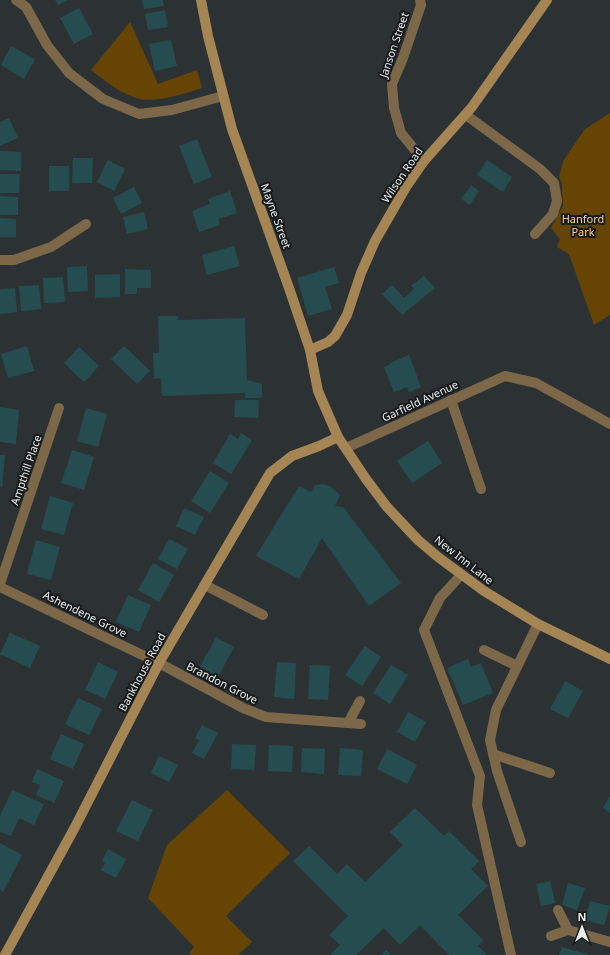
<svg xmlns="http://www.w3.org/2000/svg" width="610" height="955" font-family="'Noto Sans',sans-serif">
	<rect width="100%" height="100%" fill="#2c3233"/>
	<g fill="#654404">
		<path d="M130,22L158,84L197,70L202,88C183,94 152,105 133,97C117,91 104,80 91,70Z"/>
		<polygon points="610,113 610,315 594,325 569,254 557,247 560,239 551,228 563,206 562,184 559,177 563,161 585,129"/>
		<polygon points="227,790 290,853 226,916 252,942 238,955 191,955 189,953 194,947 148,898 167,845"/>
	</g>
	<g fill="#254d4f">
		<polygon points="55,0 68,0 58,5"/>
		<polygon points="142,0 163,0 164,6 144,9"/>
		<polygon points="79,8 93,34 74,44 67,31 72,28 67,31 60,18"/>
		<polygon points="165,10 168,27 148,30 145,14"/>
		<polygon points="171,40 177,66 155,71 149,44"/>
		<polygon points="11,46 35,59 24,79 1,65"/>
		<polygon points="9,118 18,138 0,146 0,122"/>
		<polygon points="197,139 212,177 194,184 179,146"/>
		<polygon points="0,151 21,152 21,171 0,170"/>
		<polygon points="73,158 93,158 92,183 72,183"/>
		<polygon points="108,160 125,169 114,191 97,182"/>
		<polygon points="487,160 512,177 503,192 477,175"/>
		<rect x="49" y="166" width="20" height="25"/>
		<polygon points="0,174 20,174 19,193 0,193"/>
		<polygon points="471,185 479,191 470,205 461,199"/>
		<polygon points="134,187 142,203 121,214 113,198"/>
		<polygon points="230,191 237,213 218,219 220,225 199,232 192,211 210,204 208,199"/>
		<polygon points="0,196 18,197 18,215 0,215"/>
		<polygon points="144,212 148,229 127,234 123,217"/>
		<polygon points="0,218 16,219 16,237 0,237"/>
		<polygon points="234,246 240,266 207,275 202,255"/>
		<polygon points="87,266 88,291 68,292 67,267"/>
		<polygon points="334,267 339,283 325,287 332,309 308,316 297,278"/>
		<polygon points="125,269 151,270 151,288 137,288 137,294 125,294"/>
		<polygon points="120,274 120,297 95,298 95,275"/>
		<polygon points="424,276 435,288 402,315 382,294 392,285 404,298 414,289 411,286"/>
		<polygon points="63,277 65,302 44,303 43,278"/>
		<polygon points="39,285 41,309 21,311 19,286"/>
		<polygon points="15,288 17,312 0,314 0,289"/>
		<polygon points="158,316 178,316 178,320 245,318 247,380 262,384 262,398 245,398 245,393 162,396 161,378 154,379 153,353 159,353"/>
		<polygon points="27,346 34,371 8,378 1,354"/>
		<polygon points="124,346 150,371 137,384 111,359"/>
		<polygon points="79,347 99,366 84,382 64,363"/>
		<polygon points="409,355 421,387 409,392 407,387 394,392 384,367 391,364 390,363"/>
		<polygon points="235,400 259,400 258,418 234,417"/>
		<polygon points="0,407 19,410 16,444 0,442"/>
		<polygon points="86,408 107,414 98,447 77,441"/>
		<polygon points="241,433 252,440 231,474 213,463 230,434 238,439"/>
		<polygon points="428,441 442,463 412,483 397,461"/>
		<polygon points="72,450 94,457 84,490 61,483"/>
		<polygon points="0,455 5,455 2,488 0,487"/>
		<polygon points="210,471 229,483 210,513 191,501"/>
		<polygon points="323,484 330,486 340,495 335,506 343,507 401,583 369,606 322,538 299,579 256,556 299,486 311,492 315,485"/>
		<polygon points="50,496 73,503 64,535 41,529"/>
		<polygon points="184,508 204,517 195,535 176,526"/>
		<polygon points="169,539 188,549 177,569 158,559"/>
		<polygon points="36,540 60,547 51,580 27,574"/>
		<polygon points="153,563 174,575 159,602 138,590"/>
		<polygon points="128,595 151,605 139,632 116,622"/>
		<polygon points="10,633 40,646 30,668 0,654"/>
		<polygon points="216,637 234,647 218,677 200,667"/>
		<polygon points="365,646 381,657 362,686 345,675"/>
		<polygon points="468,659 471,667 481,663 493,693 463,705 447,668"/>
		<polygon points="98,662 118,672 105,699 85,690"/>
		<polygon points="277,662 296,663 294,699 274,697"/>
		<polygon points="310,665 330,666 328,700 308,699"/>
		<polygon points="391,665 408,675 390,704 373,693"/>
		<polygon points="565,681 583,691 568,718 550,709"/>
		<polygon points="78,698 102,709 89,735 65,724"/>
		<polygon points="408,712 426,722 415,742 397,732"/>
		<polygon points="202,725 218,733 204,759 192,753 199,740 195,738"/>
		<polygon points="61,734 84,744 73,769 50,759"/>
		<polygon points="232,744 256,745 254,770 231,769"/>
		<polygon points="269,745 293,746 292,772 268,771"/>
		<polygon points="302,748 325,749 324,774 301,772"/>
		<polygon points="340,748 363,750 361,776 338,775"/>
		<polygon points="387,749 417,765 407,784 377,769"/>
		<polygon points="159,756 178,765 169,782 151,773"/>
		<polygon points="37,769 64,781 54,803 36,795 40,785 32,782"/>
		<polygon points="12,790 44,804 34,825 19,818 11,836 0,832 0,816"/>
		<polygon points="610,796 610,813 603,808"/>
		<polygon points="132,800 153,810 138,841 116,831"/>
		<polygon points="415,808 444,836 449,831 479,861 471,869 488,886 458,915 483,940 478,946 487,955 449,955 420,925 400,945 384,928 356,955 330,955 340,945 329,935 348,916 293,861 309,846 337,874 347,864 365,882 403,845 390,832"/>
		<polygon points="0,843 22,855 3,892 0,890"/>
		<polygon points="108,849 126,859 116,878 101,870 105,863 102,861"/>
		<polygon points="550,881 555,903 541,906 536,884"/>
		<polygon points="568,883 585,888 577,910 562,905"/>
		<polygon points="590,901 610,906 604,925 585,920"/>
		<polygon points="562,947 589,955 559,955"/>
		<polygon points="386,950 391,955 381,955"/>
	</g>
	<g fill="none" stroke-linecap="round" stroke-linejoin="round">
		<g stroke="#7c6749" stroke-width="10">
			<polyline points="466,115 540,169 554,183 557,201 553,214 535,234"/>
			<polyline points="451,400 481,489"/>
			<polyline points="461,575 440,598 424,630 480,776 477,805 511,955"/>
			<polyline points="205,585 263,615"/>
			<polyline points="484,650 517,666"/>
			<polyline points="493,754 550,773"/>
			<polyline points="521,842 497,771 490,740 496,710 538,624"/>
		</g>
		<g stroke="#7c6749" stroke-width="10">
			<polyline points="16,0 26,7 47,45 69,73 103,99 139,114 172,110 223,96"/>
			<polyline points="420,0 421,5 403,58 392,84 394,108 401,133 424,161"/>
			<polyline points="0,260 14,260 51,247 86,224"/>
			<polyline points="346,448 505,376 536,383 610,424"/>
			<polyline points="0,584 59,408"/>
			<polyline points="0,587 159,663 243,708 266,717 361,724"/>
			<polyline points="348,723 360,701"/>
			<polyline points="558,910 568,930"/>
			<polyline points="551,936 568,930 610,942"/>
		</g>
		<g stroke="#a68554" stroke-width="10">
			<polyline points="201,0 208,36 232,129 289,288 310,350 318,391 338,437 366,479 387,507 418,540 438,557 484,591 538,624 610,659"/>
			<polyline points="310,350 328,342 335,336 347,315 361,273 375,241 406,187 424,161 472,107 547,0"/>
			<polyline points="5,955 74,829 159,663 270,473 292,456 319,446 338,437"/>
		</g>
	</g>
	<g text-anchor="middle" stroke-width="4" stroke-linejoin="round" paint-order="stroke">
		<g font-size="11" fill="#e9eeee" stroke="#17191a">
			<text transform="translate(394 45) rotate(-71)" y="4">Janson Street</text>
			<text transform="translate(402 175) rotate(-56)" y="4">Wilson Road</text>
			<text transform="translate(276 216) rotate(70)" y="4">Mayne Street</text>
			<text transform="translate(420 401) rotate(-25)" y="4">Garfield Avenue</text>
			<text transform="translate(26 470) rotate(-71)" y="4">Ampthill Place</text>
			<text transform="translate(464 560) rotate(38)" y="4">New Inn Lane</text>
			<text transform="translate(85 614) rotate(26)" y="4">Ashendene Grove</text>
			<text transform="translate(142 672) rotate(-62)" y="4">Bankhouse Road</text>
			<text transform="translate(222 683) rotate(27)" y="4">Brandon Grove</text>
		</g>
		<g font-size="11" fill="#fad198" stroke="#17191a">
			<text x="583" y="223">Hanford<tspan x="583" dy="13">Park</tspan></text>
		</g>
	</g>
	<g transform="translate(582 927)" stroke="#17191a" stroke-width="3" paint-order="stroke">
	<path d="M0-3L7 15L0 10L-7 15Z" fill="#e9eeee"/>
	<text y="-6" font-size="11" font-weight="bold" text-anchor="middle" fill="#e9eeee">N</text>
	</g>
</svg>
